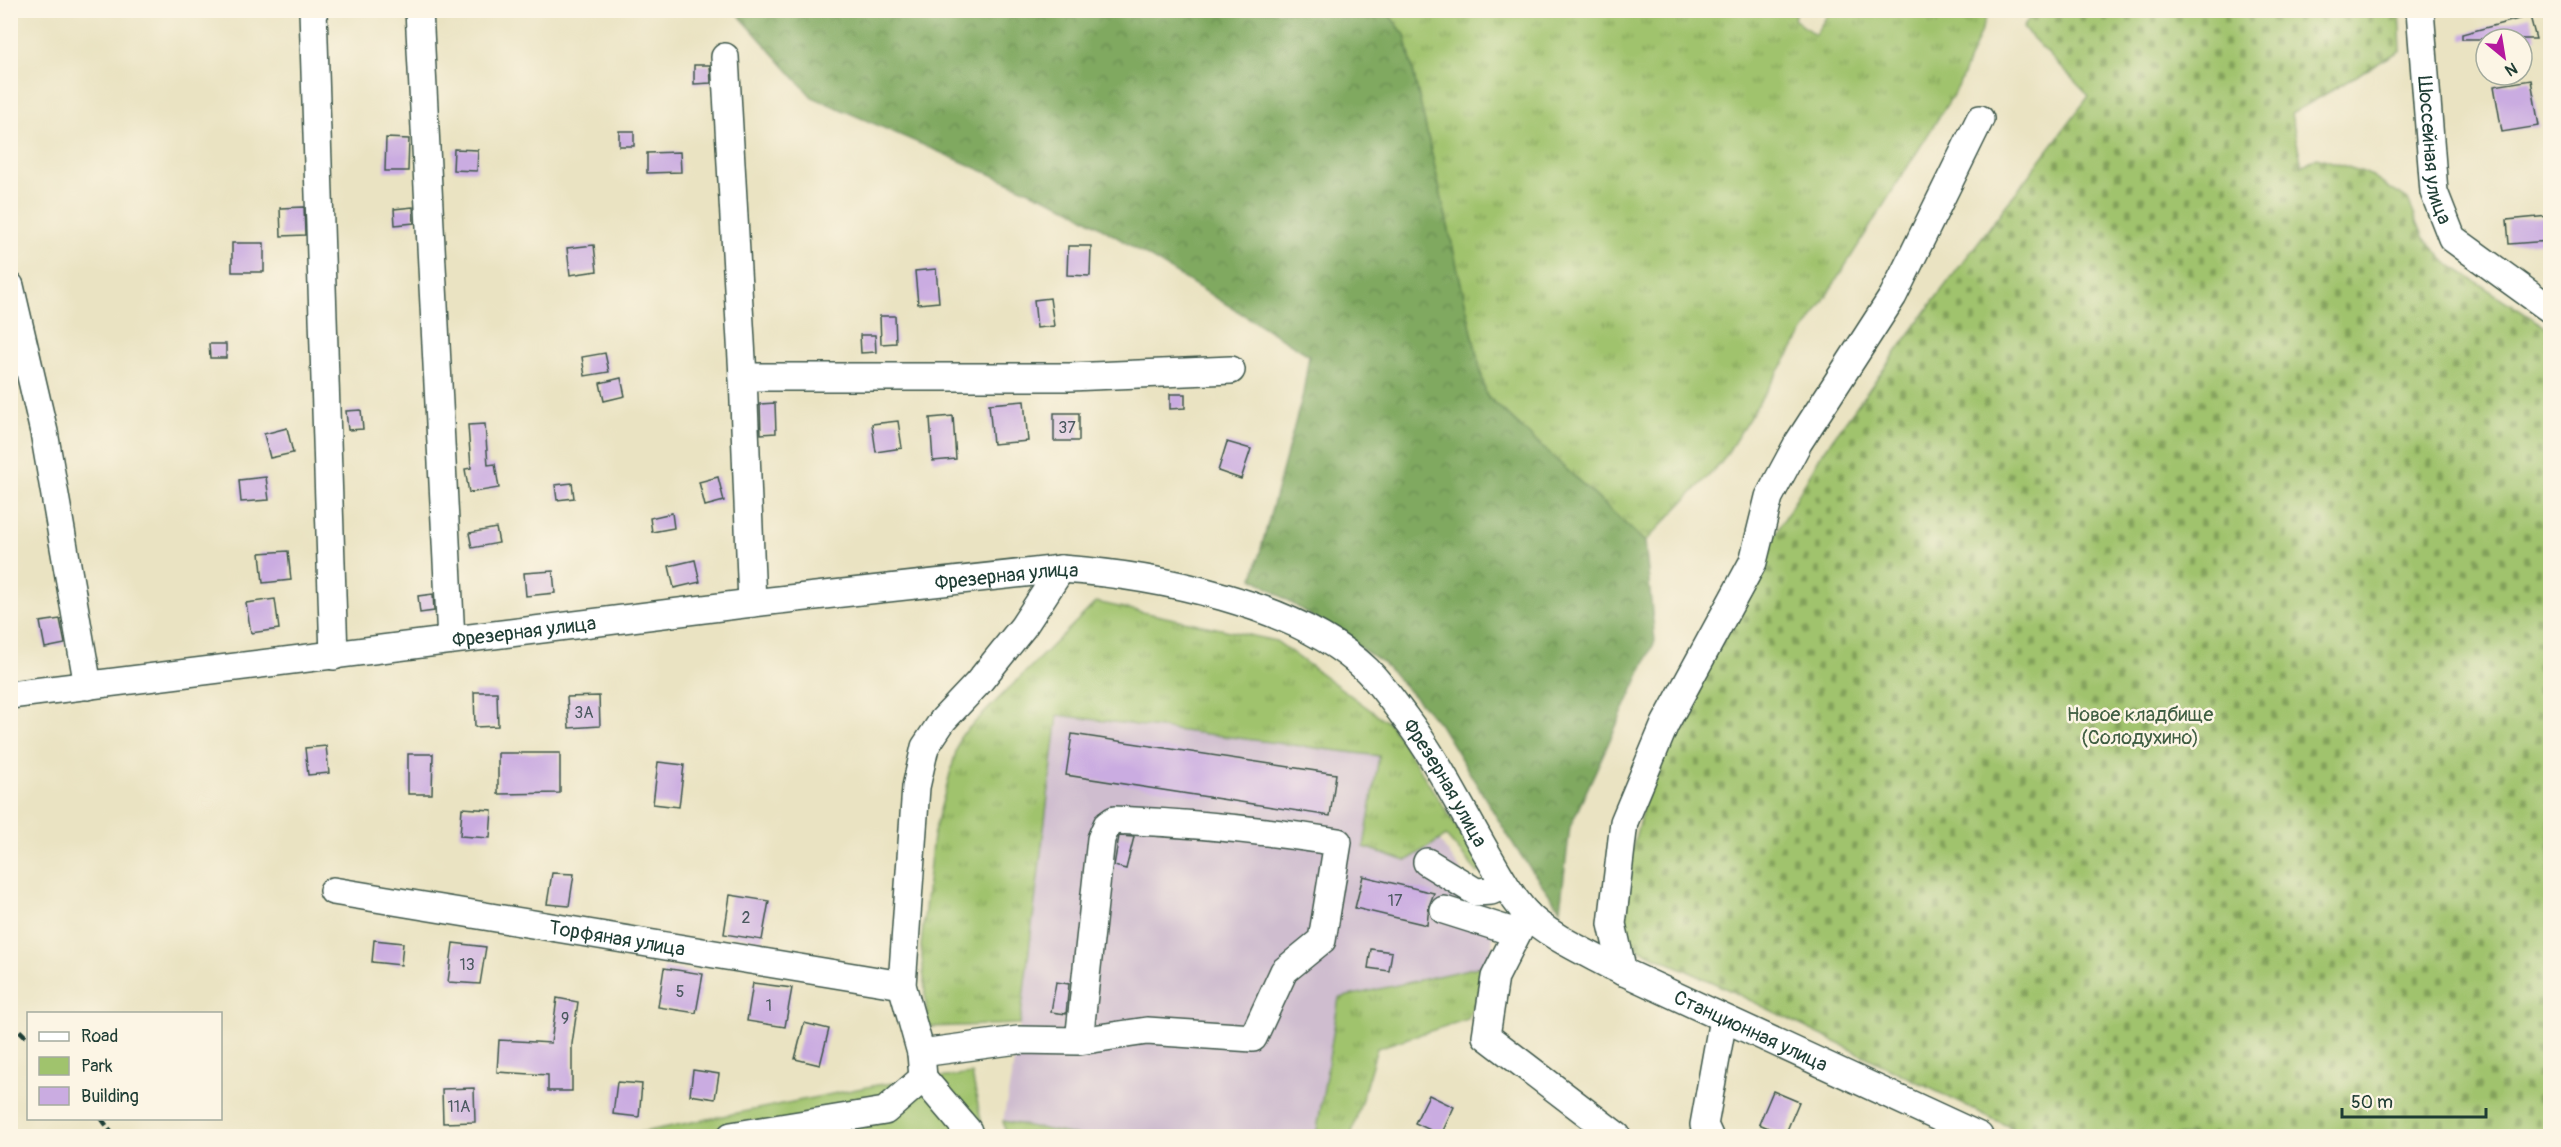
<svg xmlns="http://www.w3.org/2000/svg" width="2561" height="1147" font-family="Pangolin,sans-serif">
	<defs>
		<pattern id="grass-tufts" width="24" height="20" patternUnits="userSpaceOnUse" patternTransform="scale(1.5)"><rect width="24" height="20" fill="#a0c36d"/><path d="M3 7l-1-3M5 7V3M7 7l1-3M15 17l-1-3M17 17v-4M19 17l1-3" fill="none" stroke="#82a05a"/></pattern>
		<pattern id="forest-crowns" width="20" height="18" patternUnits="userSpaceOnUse" patternTransform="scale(1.5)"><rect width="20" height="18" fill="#80a960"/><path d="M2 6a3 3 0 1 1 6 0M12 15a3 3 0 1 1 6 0" fill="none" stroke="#688b50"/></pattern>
		<pattern id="cemetery-stones" width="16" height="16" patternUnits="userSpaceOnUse" patternTransform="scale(1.5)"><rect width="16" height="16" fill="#a0c36d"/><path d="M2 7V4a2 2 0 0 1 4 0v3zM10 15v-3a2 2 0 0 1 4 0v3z" fill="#82a05a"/></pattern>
	</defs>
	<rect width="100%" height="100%" fill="#fcf5e5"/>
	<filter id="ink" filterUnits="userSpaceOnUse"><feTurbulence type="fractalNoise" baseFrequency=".0167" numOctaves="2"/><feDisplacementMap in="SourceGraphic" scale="12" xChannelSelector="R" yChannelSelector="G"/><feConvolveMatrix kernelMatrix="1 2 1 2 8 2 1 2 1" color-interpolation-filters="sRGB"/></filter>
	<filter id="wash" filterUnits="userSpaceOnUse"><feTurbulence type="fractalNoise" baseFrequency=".008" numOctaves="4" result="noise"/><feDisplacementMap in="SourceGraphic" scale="24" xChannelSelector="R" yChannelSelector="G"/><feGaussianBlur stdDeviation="1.35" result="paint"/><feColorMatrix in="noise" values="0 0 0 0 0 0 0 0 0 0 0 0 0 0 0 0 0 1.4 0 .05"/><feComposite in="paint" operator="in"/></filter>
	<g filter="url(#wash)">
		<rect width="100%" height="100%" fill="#eae3c2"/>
		<polygon fill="#cfbdcf" points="1058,715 1379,756 1494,917 1491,964 1339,999 1316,1136 1079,1136 1003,1121 1018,1040"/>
		<g fill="url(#grass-tufts)" stroke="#608050" stroke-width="1.5">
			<polygon points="1386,11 1796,11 1794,19 1815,35 1830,11 1989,11 1958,87 1721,463 1645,542 1486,395 1405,35"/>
			<polygon points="1096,602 1276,641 1391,725 1483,868 1478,873 1446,836 1406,861 1364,847 1379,756 1058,715 1020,1024 928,1027 921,946 933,836 960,737"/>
			<polygon points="1491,964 1468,1019 1377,1048 1351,1136 1316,1136 1339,998"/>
			<polygon points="1003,1121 1079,1136 1006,1136"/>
		</g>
		<polygon fill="url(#forest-crowns)" stroke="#50734a" stroke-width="1.5" points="735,11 1386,11 1405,35 1486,395 1645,542 1655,641 1570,827 1560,909 1517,850 1439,723 1382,662 1253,578 1303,394 1309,355 1071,209 812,97"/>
		<polygon fill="url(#cemetery-stones)" stroke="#608050" stroke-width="1.5" points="2034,11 2399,11 2401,50 2291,114 2302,166 2317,157 2366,173 2408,200 2424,238 2447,263 2550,330 2550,1136 2028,1136 1723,987 1623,942 1632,850 1652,773 1775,535 1821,455 1932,303 2089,96 2023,28"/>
		<polygon fill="#a0c36d" stroke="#608050" stroke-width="1.5" points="972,1074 984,1136 623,1136 877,1085"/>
		<g id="blocks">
			<g fill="#caace1">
				<polygon points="2530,16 2536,39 2462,39 2462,34"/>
				<polygon points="694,65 710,65 711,83 694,84"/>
				<polygon points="2531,80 2539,126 2502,132 2494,86"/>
				<rect x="619" y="131" width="15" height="15"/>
				<polygon points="386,138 409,139 408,171 385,171"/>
				<polygon points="454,149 478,150 477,171 453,170"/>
				<polygon points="680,152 681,172 647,173 647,153"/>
				<polygon points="304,207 305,235 281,236 280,208"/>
				<polygon points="413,207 414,223 395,225 394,209"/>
				<polygon points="2550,216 2550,241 2509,244 2507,220"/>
				<rect x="232" y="243" width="32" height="29"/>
				<polygon points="594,245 597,271 570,275 567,248"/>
				<polygon points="1068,246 1091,246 1090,276 1067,275"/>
				<polygon points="936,269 939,302 918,304 915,271"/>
				<polygon points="1050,298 1054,326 1037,328 1034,300"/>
				<polygon points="880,316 895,316 896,343 881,344"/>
				<polygon points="860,335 875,335 876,352 861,353"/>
				<polygon points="209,344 226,344 226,358 210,358"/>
				<polygon points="605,353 609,372 585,376 582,357"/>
				<polygon points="621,378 625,396 604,401 600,383"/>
				<polygon points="1170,394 1185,394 1185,408 1170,409"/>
				<polygon points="1024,401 1028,441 993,444 989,404"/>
				<polygon points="775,403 776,433 761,434 760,404"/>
				<polygon points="361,410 363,429 348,430 346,411"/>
				<rect x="1054" y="413" width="25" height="28"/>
				<polygon points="953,416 956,459 933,461 930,418"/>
				<polygon points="898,421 902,448 876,452 872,424"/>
				<polygon points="485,424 488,465 495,464 499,488 469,493 465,469 471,468 468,425"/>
				<polygon points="287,428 293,453 270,458 264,434"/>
				<polygon points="1227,442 1251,449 1241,479 1218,471"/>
				<polygon points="266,477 269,500 241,502 239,480"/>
				<polygon points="718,477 724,501 705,506 699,482"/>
				<polygon points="572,483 574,498 557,500 555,485"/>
				<polygon points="672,513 674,528 652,532 650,518"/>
				<polygon points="496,528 499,543 472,548 469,533"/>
				<polygon points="288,551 291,580 263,583 260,553"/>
				<polygon points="695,560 700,582 674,588 669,566"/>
				<polygon points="553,571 555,593 526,596 524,573"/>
				<polygon points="433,594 434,611 420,613 418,596"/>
				<polygon points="275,599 279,629 251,633 246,603"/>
				<polygon points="60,619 65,644 45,648 40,622"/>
				<polygon points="474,692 497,692 498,726 475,727"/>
				<polygon points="599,696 600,726 569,728 567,697"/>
				<polygon points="1072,734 1336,774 1330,816 1066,775"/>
				<polygon points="326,746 329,773 308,775 305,748"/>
				<polygon points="498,753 560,753 560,793 498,794"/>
				<polygon points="408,754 433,754 432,794 408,794"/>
				<polygon points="658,762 684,765 679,807 653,804"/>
				<polygon points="462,808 492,810 490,838 460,836"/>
				<polygon points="1119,836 1134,837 1126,869 1114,866"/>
				<polygon points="552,873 574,874 569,906 547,904"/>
				<polygon points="1363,876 1434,893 1429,906 1427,925 1355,908"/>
				<polygon points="730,895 769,901 762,940 724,934"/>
				<polygon points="374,940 403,943 401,965 372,962"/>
				<polygon points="453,943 486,947 480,984 448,982"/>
				<polygon points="1371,949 1392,952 1389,971 1368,968"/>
				<polygon points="664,968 703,974 696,1013 658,1007"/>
				<polygon points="1056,982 1069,984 1066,1014 1051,1012"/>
				<polygon points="753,983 792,988 785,1027 747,1021"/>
				<polygon points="557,998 578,1002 572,1044 572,1091 548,1091 548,1075 497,1072 499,1040 551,1043"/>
				<polygon points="804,1023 829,1029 820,1065 795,1059"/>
				<polygon points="693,1070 719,1074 715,1099 690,1095"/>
				<polygon points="617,1082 642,1084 639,1117 613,1114"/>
				<polygon points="474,1088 475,1122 443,1123 442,1089"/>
				<polygon points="1773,1091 1799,1102 1785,1135 1759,1124"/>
				<polygon points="1429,1095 1454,1107 1441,1135 1415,1123"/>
			</g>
		</g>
	</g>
	<g filter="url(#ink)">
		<use href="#blocks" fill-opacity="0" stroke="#3d5649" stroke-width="1.5"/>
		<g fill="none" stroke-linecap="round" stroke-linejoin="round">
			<g stroke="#3d5649" stroke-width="30">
				<g id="minor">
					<polyline points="313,10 334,656"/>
					<polyline points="419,10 451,640"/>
					<path id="s1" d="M2420,10L2434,192L2452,238L2550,309"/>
					<polyline points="725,57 743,377 1070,377 1231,370"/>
					<polyline points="10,286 44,432 88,686"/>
					<polyline points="743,377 752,603"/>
					<path id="s2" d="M10,695L752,603L1061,569C1154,575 1297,603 1367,670C1380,683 1393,701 1404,716C1436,758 1460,807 1486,852C1498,873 1510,895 1526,913C1545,934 1585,952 1611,966L1979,1136"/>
					<polyline points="1427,862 1476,892 1491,891 1505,885"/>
					<path id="s3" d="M333,891L902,985"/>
					<polyline points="1444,910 1517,933"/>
					<polyline points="1527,914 1495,977 1486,1036 1617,1136"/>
					<polyline points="1623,972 1612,924 1624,822 1665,724 1753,562 1769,497 1798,443 1893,296 1980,119"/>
					<path d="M921,1053L1018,1040L1079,1041L1147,1031L1253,1038L1284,971L1322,940L1338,842C1264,830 1189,823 1114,820L1107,825L1101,839L1079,1041"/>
					<polyline points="923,1078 921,1053 902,985 916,787 925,747 943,720 978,683 1023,627 1061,569"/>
					<polyline points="731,1136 885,1111 923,1078 968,1131 969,1136"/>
					<polyline points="1709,1136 1704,1125 1723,1019"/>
				</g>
			</g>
			<use href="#minor" stroke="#fff" stroke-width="27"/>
			<g stroke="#1f3d34" stroke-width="4.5" stroke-dasharray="9 4.5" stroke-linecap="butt">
				<polyline points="10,1021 28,1039"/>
				<polyline points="101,1118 114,1136"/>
			</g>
		</g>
	</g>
	<g text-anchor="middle" stroke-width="5" stroke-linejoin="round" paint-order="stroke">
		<g font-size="16" fill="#4a595f">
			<text x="1067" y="433">37</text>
			<text x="584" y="718">3А</text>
			<text x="1395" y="906">17</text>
			<text x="746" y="923">2</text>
			<text x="467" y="970">13</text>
			<text x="680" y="997">5</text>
			<text x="769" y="1011">1</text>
			<text x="565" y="1024">9</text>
			<text x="459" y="1112">11А</text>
		</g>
		<g font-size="20" fill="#1f3d34" stroke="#fcf5e5">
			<text dy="7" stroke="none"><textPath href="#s1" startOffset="141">Шоссейная улица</textPath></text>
			<text dy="7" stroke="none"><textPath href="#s2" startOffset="1004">Фрезерная улица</textPath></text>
			<text dy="7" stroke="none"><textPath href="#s2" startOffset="518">Фрезерная улица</textPath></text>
			<text dy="7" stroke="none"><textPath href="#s2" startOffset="1524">Фрезерная улица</textPath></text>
			<text dy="7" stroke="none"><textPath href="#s3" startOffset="288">Торфяная улица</textPath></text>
			<text dy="7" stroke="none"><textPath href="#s2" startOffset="1932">Станционная улица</textPath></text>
		</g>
		<g font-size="20" fill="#3f5e42" stroke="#fcf5e5">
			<text x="2140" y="721">Новое кладбище<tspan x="2140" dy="23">(Солодухино)</tspan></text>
		</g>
	</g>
	<rect width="2561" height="1147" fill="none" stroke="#fcf5e5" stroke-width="36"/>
	<rect x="27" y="1012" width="195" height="108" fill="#fcf5e5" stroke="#a4ab9e" stroke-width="1.5"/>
	<rect x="39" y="1032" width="30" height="9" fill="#ffffff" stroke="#a4ab9e" stroke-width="1.5"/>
	<text x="81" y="1042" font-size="18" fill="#1f3d34">Road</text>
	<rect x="39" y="1057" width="30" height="18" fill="#a0c36d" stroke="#a4ab9e" stroke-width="1.5"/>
	<text x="81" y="1072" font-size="18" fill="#1f3d34">Park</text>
	<rect x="39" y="1087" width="30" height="18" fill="#caace1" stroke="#a4ab9e" stroke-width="1.5"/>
	<text x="81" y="1102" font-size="18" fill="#1f3d34">Building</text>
	<g transform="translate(2504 57) rotate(150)"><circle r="28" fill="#fcf5e5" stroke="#a4ab9e" stroke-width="1.5"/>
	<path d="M0-4.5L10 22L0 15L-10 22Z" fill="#b5179e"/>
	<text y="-9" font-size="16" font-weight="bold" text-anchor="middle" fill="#1f3d34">N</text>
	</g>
	<path d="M2342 1108v9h144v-9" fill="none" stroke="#1f3d34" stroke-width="3"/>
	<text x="2351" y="1108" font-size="18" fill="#1f3d34" stroke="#fcf5e5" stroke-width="4.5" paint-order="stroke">50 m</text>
</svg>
